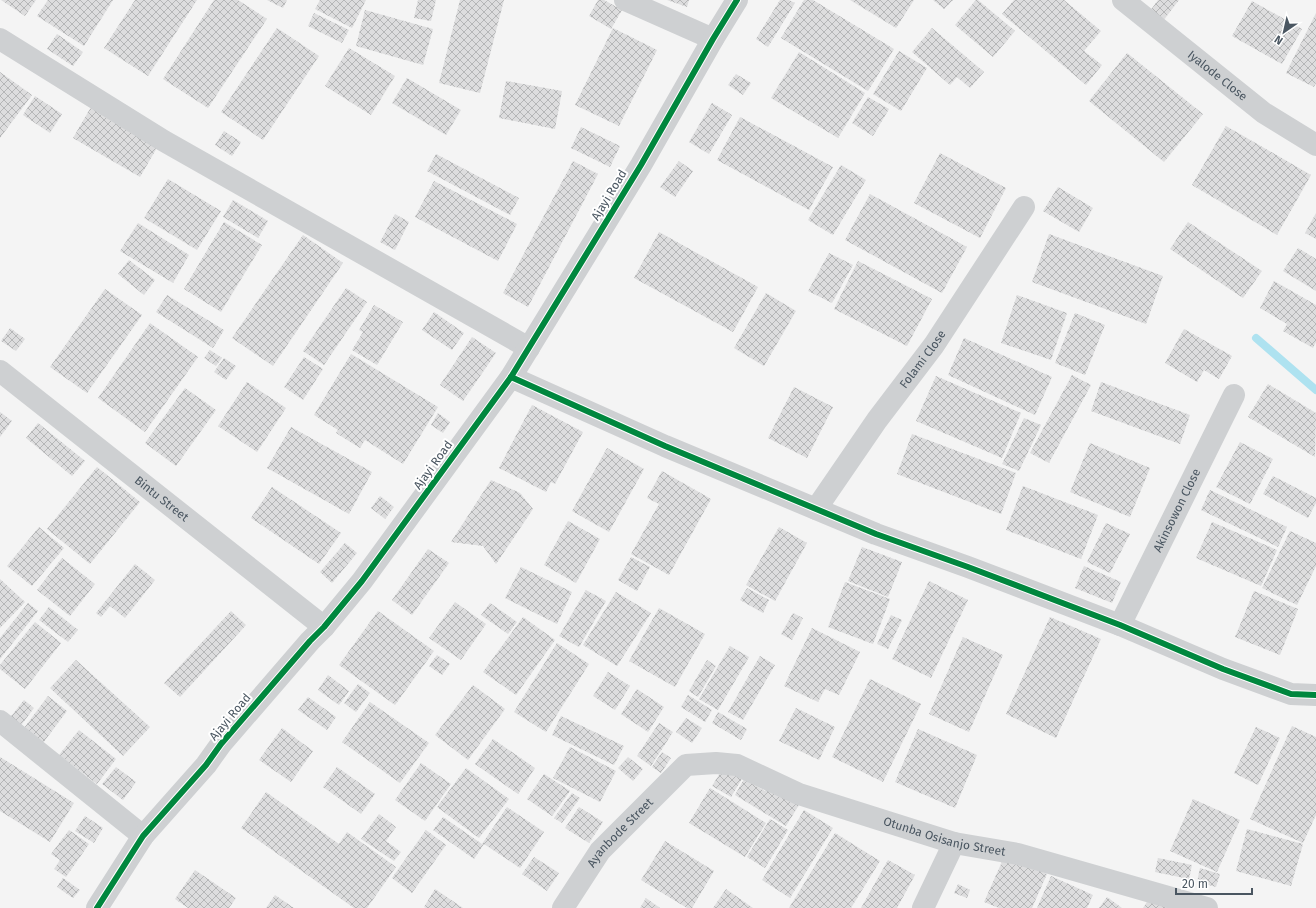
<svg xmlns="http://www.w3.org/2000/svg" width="1316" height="908" font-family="'Fira Sans',sans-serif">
	<defs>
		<pattern id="building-cross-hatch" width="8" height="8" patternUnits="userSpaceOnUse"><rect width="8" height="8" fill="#ddddde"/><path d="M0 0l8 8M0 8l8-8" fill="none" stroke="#b5b6b7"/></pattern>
	</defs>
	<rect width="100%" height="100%" fill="#f4f4f4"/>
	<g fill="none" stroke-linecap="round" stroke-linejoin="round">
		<polyline stroke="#aee2f0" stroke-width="8" points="1256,338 1316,390"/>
	</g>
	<g fill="url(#building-cross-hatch)">
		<polygon points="1,0 36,0 25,16"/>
		<polygon points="48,0 113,0 84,46 37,16"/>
		<polygon points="135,0 197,0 148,76 104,48"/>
		<polygon points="214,0 238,0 267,19 208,108 163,79"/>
		<polygon points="267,0 287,0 283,8"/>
		<polygon points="320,0 366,0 352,28 315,9"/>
		<polygon points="418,0 436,0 431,21 414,18"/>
		<polygon points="460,0 504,0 480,93 439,83"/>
		<polygon points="598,0 604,0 622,10 611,29 589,16"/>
		<polygon points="667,0 689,0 687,7"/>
		<polygon points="780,0 789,0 795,3 768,47 756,39"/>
		<polygon points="804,0 813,0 894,49 868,91 781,38"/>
		<polygon points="850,0 914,0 896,28"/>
		<polygon points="933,0 953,0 944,9"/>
		<polygon points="976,0 978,0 1015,31 993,57 955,25"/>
		<polygon points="1014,0 1064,0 1101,31 1084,51 1102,65 1086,85 1002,14"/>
		<polygon points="1158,0 1179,0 1163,21 1150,11"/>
		<polygon points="1252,1 1302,29 1282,64 1232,36"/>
		<polygon points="365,10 433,29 423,65 356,46"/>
		<polygon points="314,13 349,30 342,43 308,26"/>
		<polygon points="1316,13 1316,83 1314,87 1286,73"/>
		<polygon points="277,28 319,56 263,140 221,112"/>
		<polygon points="613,28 657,50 619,126 575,105"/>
		<polygon points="932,28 984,72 970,88 957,77 950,85 912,52"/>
		<polygon points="57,34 83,52 73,66 47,49"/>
		<polygon points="349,48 395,76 371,115 325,86"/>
		<polygon points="899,51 927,68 901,111 873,94"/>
		<polygon points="799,52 865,93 838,138 771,98"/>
		<polygon points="1127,53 1203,114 1164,162 1089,101"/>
		<polygon points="0,72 32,95 0,138"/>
		<polygon points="736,74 751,83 743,95 728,85"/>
		<polygon points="407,78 461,110 446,135 392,103"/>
		<polygon points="506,81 562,91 555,129 499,118"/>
		<polygon points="35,96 62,114 50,133 23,115"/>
		<polygon points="868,97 889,109 873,136 852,123"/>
		<polygon points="712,103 732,115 709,154 689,142"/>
		<polygon points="91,107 158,146 140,177 73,138"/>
		<polygon points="740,117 833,167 809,210 717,160"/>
		<polygon points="1226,126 1311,175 1277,235 1192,185"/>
		<polygon points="581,127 620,146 610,167 571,148"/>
		<polygon points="224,131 241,142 232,156 215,145"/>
		<polygon points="940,153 1006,188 980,238 914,203"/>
		<polygon points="436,154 519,198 510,215 427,171"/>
		<polygon points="573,161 598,174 528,307 503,293"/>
		<polygon points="679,161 693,171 675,197 660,187"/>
		<polygon points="841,165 866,180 833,235 808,220"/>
		<polygon points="168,179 221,211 197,250 144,218"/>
		<polygon points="434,181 517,224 498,261 415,217"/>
		<polygon points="1058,187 1093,208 1079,232 1043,211"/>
		<polygon points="870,194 967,247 942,293 845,240"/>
		<polygon points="233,200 268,221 258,238 223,217"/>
		<polygon points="1316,213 1316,239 1305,233"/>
		<polygon points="395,214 409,222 395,250 380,242"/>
		<polygon points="224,222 262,245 221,312 184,289"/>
		<polygon points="1188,222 1262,271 1243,298 1170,249"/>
		<polygon points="138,223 189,255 173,283 120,251"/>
		<polygon points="659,232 758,287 733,332 634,278"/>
		<polygon points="1049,234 1163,276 1146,324 1032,282"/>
		<polygon points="303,235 343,263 273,366 232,338"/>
		<polygon points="1298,248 1316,259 1316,291 1283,271"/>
		<polygon points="829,253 853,265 832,303 808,291"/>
		<polygon points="129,260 155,280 144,295 118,274"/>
		<polygon points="858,261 932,299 907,346 834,309"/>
		<polygon points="1274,281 1316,305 1316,342 1313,348 1283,331 1287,324 1260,308"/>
		<polygon points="346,288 367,302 324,365 303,351"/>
		<polygon points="105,289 142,315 87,393 50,367"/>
		<polygon points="766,293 796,311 764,366 734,348"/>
		<polygon points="167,295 224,330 213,348 156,312"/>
		<polygon points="1017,295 1067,313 1051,360 1001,343"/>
		<polygon points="374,305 403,322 377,365 352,350 363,332 359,330"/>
		<polygon points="434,312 464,333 452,350 422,330"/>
		<polygon points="1075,313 1105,325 1085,375 1055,363"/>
		<polygon points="150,323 198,357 145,432 98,398"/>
		<polygon points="10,328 25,339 16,351 1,341"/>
		<polygon points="1184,329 1232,356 1219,379 1204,370 1197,382 1165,363"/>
		<polygon points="472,337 496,353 463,401 440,385"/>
		<polygon points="964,338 1052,377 1035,415 948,375"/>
		<polygon points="210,350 222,358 216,366 204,358"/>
		<polygon points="351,354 438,407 403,464 365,440 360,448 336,433 338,430 314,415"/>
		<polygon points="304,357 323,369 303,400 284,387"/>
		<polygon points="224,358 236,366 226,380 214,372"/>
		<polygon points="1072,375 1091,385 1049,463 1030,453"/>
		<polygon points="936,376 1021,413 1002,458 916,421"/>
		<polygon points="247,382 286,408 257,452 218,426"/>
		<polygon points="1101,382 1190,415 1180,444 1091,411"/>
		<polygon points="1268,384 1316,413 1315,457 1248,417"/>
		<polygon points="794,387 833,407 807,458 768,438"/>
		<polygon points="185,388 216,410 176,466 145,443"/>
		<polygon points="532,405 583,432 555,484 551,482 546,492 499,468"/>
		<polygon points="0,412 12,421 0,437"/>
		<polygon points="438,413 450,422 443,433 431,425"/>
		<polygon points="1024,418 1041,425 1019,471 1002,464"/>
		<polygon points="38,423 85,461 72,476 26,438"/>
		<polygon points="291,427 372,472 349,514 267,468"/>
		<polygon points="912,434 1016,473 1001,514 897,474"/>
		<polygon points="1240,442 1273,459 1250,504 1216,487"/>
		<polygon points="1090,443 1150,468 1130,517 1070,492"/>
		<polygon points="607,448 644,469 609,532 572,511"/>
		<polygon points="97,467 140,502 90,564 47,529"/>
		<polygon points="662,471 711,499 669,575 631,554 659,504 647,498"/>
		<polygon points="1273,476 1316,498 1316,503 1308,518 1263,494"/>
		<polygon points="491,480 520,493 533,509 496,564 483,546 451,542"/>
		<polygon points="1023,486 1098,515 1081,559 1006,530"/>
		<polygon points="272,487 341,533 319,564 251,518"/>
		<polygon points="1210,490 1287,527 1278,547 1201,510"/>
		<polygon points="380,496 394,507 385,519 371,508"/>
		<polygon points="568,521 600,539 576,583 544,565"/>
		<polygon points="1212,522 1277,550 1261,586 1196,558"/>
		<polygon points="1106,523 1130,534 1110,573 1087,562"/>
		<polygon points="39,527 64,548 32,586 7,566"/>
		<polygon points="779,527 807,543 775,601 746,585"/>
		<polygon points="1290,531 1316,543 1316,566 1297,605 1262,588"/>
		<polygon points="345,543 357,553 332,583 320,572"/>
		<polygon points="862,547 902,562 888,597 848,581"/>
		<polygon points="428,549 449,563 412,615 392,600"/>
		<polygon points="631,557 650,567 637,591 618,580"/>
		<polygon points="62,558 95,584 70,616 37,590"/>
		<polygon points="135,564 155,580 125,618 110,606 101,617 96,613"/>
		<polygon points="1084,566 1121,582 1112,603 1075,588"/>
		<polygon points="521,567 572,592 557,624 505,598"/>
		<polygon points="0,579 25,602 0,628"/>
		<polygon points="929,581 968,600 931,678 892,659"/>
		<polygon points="845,582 890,599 873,644 828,627"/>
		<polygon points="747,588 769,600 763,613 740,600"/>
		<polygon points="586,590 606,601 579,647 559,636"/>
		<polygon points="1254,591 1298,609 1280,655 1235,637"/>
		<polygon points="616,592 651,613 617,666 583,645"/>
		<polygon points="455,602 486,624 461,660 429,638"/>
		<polygon points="28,603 38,611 0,659 0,638"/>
		<polygon points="490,603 517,622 508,634 481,615"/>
		<polygon points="49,607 78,630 68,642 39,620"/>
		<polygon points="659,608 705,634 675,687 629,661"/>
		<polygon points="231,611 246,625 180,697 164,683"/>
		<polygon points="378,611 434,651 395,705 339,665"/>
		<polygon points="793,613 803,618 792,640 781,634"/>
		<polygon points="891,615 902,620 888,649 877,644"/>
		<polygon points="523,617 555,640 516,695 483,672"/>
		<polygon points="1050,617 1101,639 1056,738 1006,714"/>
		<polygon points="35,622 61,643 25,689 0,669 0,665"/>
		<polygon points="812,628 860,652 839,695 825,689 818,702 784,686"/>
		<polygon points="963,637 1003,655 969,732 929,714"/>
		<polygon points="557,643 589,664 546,732 514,712"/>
		<polygon points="730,646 749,657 718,710 699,699"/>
		<polygon points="437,655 450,664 442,675 429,666"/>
		<polygon points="760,656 775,665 743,720 728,712"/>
		<polygon points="76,660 150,727 123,756 50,688"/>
		<polygon points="707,660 716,666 698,697 689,691"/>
		<polygon points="608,672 630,686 615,710 593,696"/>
		<polygon points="328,675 349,691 339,705 318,690"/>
		<polygon points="870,679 921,704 883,782 832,757"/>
		<polygon points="358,684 370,693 356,712 344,703"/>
		<polygon points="473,685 505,709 468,760 435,735"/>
		<polygon points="637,689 664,707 648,732 621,714"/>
		<polygon points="688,695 712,710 705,722 681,707"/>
		<polygon points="48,696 67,711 40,747 21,732"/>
		<polygon points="308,697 336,717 327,730 298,710"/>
		<polygon points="24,700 34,708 19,728 8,720"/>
		<polygon points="370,702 429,743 400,783 342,742"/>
		<polygon points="796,708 835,727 819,760 779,741"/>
		<polygon points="718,712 747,729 741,740 712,723"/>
		<polygon points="561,716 624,746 614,765 552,735"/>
		<polygon points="686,718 702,728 692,743 676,732"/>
		<polygon points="659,723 673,732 651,766 637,756"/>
		<polygon points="1292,726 1316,737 1316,815 1303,843 1250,819"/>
		<polygon points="1256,727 1280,738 1258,785 1234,773"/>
		<polygon points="282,728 313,751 291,782 259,760"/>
		<polygon points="918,729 977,755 955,808 895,782"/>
		<polygon points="79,730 116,759 97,784 59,755"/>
		<polygon points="493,739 535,768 518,794 475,764"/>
		<polygon points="570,747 616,771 600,802 553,778"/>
		<polygon points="662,752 671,758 661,773 652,767"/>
		<polygon points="0,757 74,803 50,842 0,811"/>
		<polygon points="628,757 643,769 633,781 618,768"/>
		<polygon points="421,763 451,784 425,821 395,800"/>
		<polygon points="725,765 743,777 731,797 712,786"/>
		<polygon points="116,767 136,782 123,800 102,784"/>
		<polygon points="337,767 375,794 361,814 323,787"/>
		<polygon points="466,768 509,799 479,838 437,807"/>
		<polygon points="544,774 570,791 552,816 527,799"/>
		<polygon points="744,779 765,791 768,786 799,805 786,826 735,795"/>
		<polygon points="710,788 766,823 745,857 689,823"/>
		<polygon points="266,792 339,844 347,832 396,867 367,908 354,908 241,828"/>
		<polygon points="572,793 580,798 562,823 554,818"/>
		<polygon points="1193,799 1240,820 1217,872 1170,851"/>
		<polygon points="507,807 544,832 520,868 484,844 474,859 433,830 443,817 482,844"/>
		<polygon points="579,807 603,822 589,843 565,828"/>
		<polygon points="804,810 833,828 790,898 762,880"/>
		<polygon points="379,814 396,827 386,841 401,852 394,861 361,839"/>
		<polygon points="85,816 103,828 94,843 75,831"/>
		<polygon points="770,819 788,830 765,868 747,857"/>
		<polygon points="1247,829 1303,844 1291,886 1236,871"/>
		<polygon points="69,830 89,844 66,877 54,869 60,860 51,854"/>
		<polygon points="426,830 446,845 412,893 392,878"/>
		<polygon points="835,833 880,861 851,908 789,908"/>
		<polygon points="665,841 714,871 692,908 687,908 641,880"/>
		<polygon points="1005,855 1047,874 1032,908 999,908 984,902"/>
		<polygon points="534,857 559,873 547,891 522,874"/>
		<polygon points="1158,858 1192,865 1189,879 1155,872"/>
		<polygon points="888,860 915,875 897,908 861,908"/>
		<polygon points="1200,868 1220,874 1216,887 1197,882"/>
		<polygon points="195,870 236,898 229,908 188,908 175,899"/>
		<polygon points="1051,876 1093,895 1087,908 1037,908"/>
		<polygon points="63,878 80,890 73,898 57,887"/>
		<polygon points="958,884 970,890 967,898 954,893"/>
		<polygon points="435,889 463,908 426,908 424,907"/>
		<polygon points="726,889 753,908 713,908"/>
		<polygon points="275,895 294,908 266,908"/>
		<polygon points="1107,897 1122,908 1099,908"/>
		<polygon points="1150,897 1168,908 1143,908"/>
		<polygon points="646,898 660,908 640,908"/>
	</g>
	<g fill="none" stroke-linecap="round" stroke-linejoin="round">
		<g stroke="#ced0d2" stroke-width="22">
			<polyline points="625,0 713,39"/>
			<path id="s1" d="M1123,0L1264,113L1316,145"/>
			<polyline points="0,39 164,141 529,348"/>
			<path id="s2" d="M0,371L324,627"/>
			<polyline points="511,377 665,446 876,534 968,567 1120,625 1223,669 1291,694 1316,695"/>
			<path id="s3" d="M816,509L877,420L934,345L1024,207"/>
			<path id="s4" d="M1120,625L1234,395"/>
			<polyline points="0,721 143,836"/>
			<polyline points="97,908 143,836 206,765 221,744 310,641 324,627 362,581 511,377 641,165 713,39 737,0"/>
			<path id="s5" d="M563,908L600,851L686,765L716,763L737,765L799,794L954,843L1018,854L1207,908"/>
			<polyline points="923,908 954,843"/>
		</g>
		<g stroke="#fff" stroke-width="8">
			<g id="cycleway">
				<polyline points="511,377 665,446 876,534 968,567 1120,625 1223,669 1291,694 1316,695"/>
				<polyline points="97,908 143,836 206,765 221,744 310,641 324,627 362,581 511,377 641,165 713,39 737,0"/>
			</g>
		</g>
		<use href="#cycleway" stroke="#00873e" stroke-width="6"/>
	</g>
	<g text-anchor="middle" stroke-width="4" stroke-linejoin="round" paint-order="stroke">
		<g font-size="12" fill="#4a5661" stroke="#fff">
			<text dy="4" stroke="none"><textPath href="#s1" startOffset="121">Iyalode Close</textPath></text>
			<text transform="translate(609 195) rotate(-59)" y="4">Ajayi Road</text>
			<text dy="4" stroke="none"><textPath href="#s3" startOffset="184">Folami Close</textPath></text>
			<text transform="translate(433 465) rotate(-54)" y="4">Ajayi Road</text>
			<text dy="4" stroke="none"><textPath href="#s2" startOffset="206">Bintu Street</textPath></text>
			<text dy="4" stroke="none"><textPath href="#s4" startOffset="128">Akinsowon Close</textPath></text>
			<text transform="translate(230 717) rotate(-50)" y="4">Ajayi Road</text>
			<text dy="4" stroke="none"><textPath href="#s5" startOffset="95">Ayanbode Street</textPath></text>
			<text dy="4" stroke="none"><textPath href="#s5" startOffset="461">Otunba Osisanjo Street</textPath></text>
		</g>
	</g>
	<g transform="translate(1284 32) rotate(214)" stroke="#ffffff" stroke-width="3" paint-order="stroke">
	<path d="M0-3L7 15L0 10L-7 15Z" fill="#4a5661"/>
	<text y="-6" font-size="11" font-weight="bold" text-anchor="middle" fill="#4a5661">N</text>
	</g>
	<path d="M1176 888v6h76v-6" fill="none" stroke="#4a5661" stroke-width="2"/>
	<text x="1182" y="888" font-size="12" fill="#4a5661" stroke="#ffffff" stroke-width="3" paint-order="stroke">20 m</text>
</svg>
